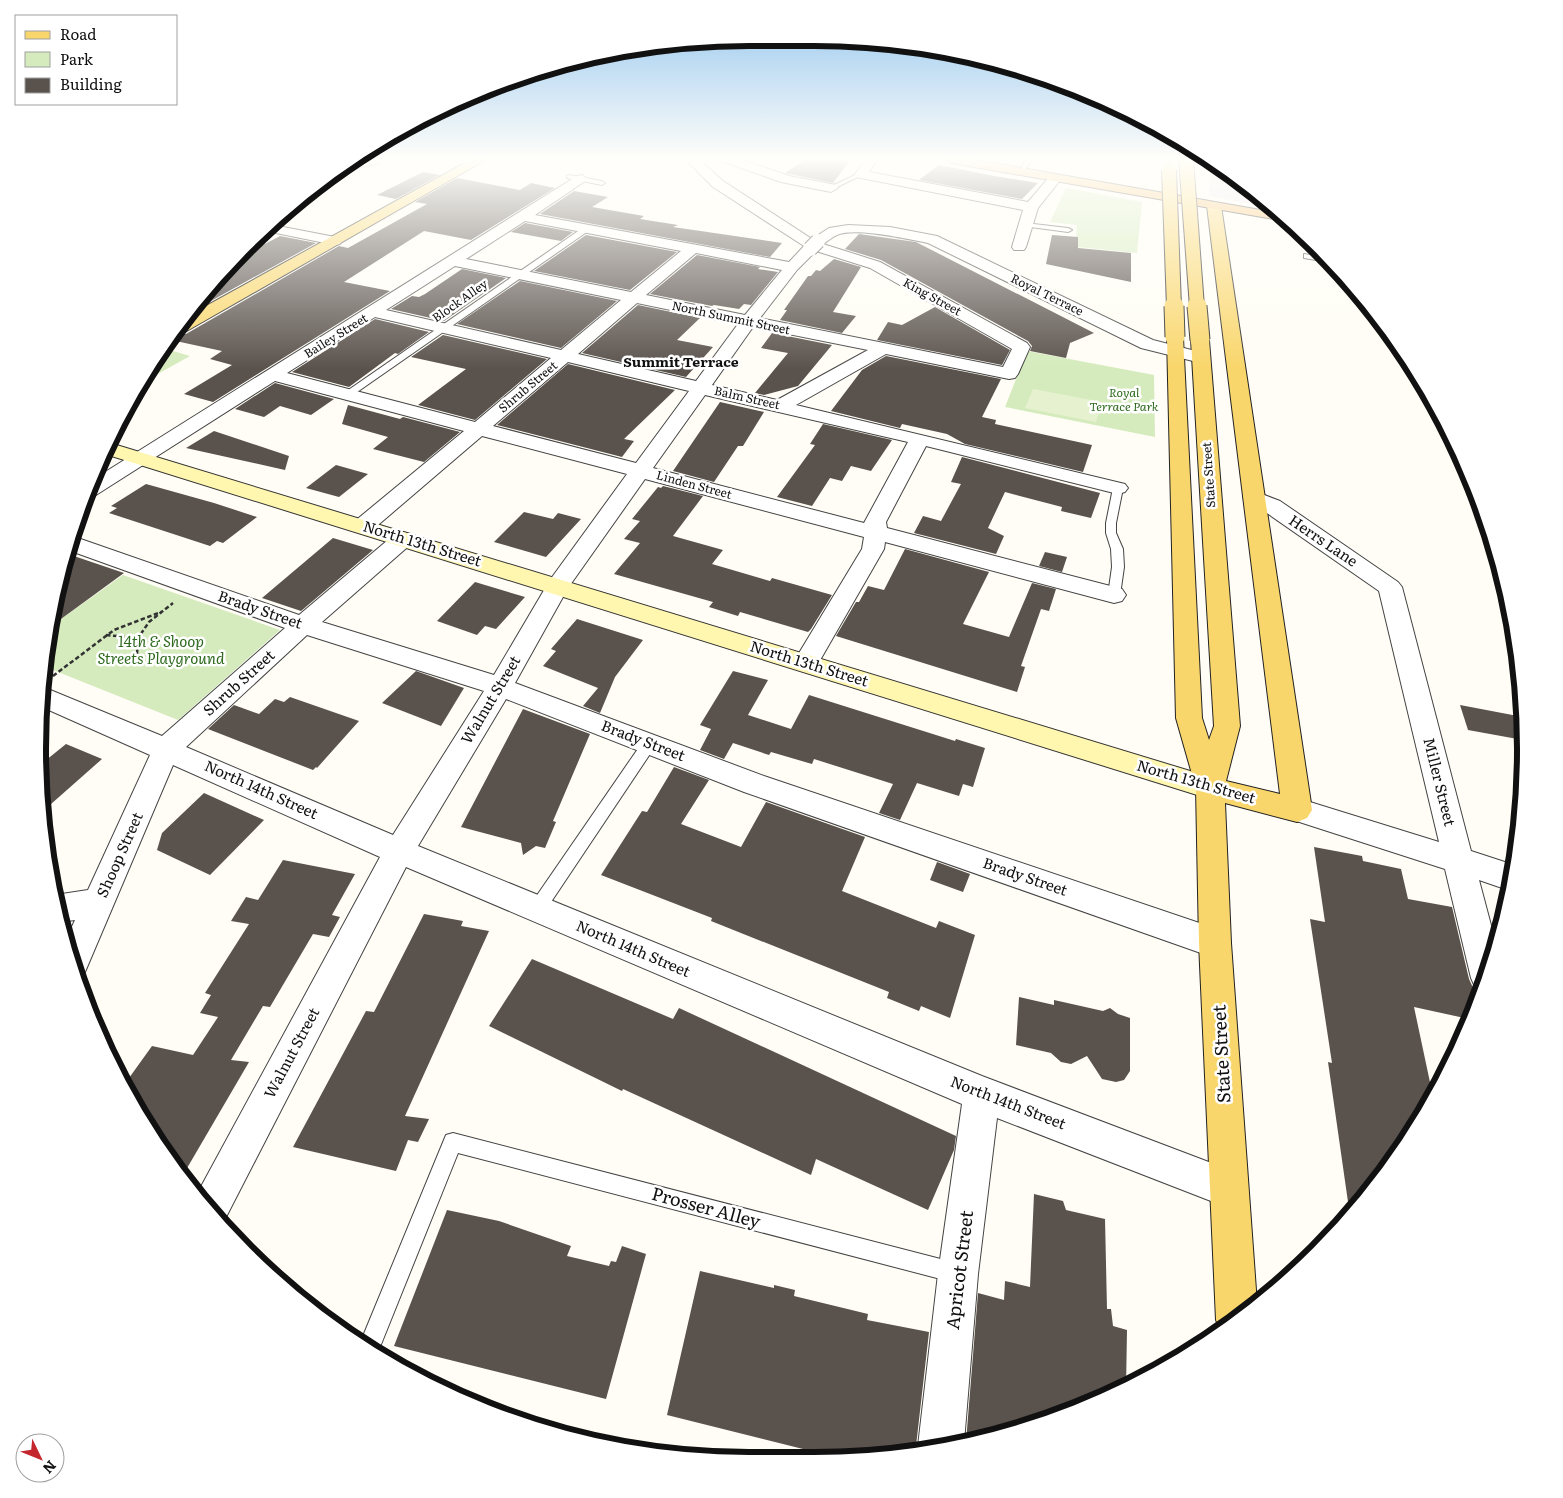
<svg xmlns="http://www.w3.org/2000/svg" width="1563" height="1498" font-family="Literata,serif">
	<rect width="100%" height="100%" fill="#fffdf5"/>
	<polygon fill="#eee6ef" points="1210,161 1276,209 1209,196"/>
	<g fill="#d5ebbd">
		<polygon points="1066,188 1142,202 1137,253 1078,247 1078,237 1076,237 1077,225 1050,222"/>
		<polygon points="173,351 190,356 138,385 157,360"/>
		<polygon points="1027,351 1154,375 1155,437 1005,407"/>
		<polygon points="123,575 280,630 178,720 43,666 44,656 50,627"/>
	</g>
	<polygon fill="#e6f2cf" points="1033,389 1102,402 1096,422 1025,408"/>
	<g fill="#5a524d">
		<polygon points="806,159 851,159 833,183 785,173"/>
		<polygon points="939,165 994,176 1038,183 1022,199 919,180"/>
		<polygon points="423,172 440,175 396,199 377,195"/>
		<polygon points="457,178 520,190 531,183 555,188 471,240 424,231 344,282 390,291 213,402 184,394 232,365 210,359 222,351 171,340 176,334 186,334 339,246 348,248 427,204 415,202"/>
		<polygon points="574,191 608,197 592,207 644,216 640,219 678,225 673,227 782,243 770,257 540,214"/>
		<polygon points="525,223 573,232 561,241 511,232"/>
		<polygon points="859,234 916,242 1094,333 1070,343 1066,358 1030,351 1032,346 1028,341 881,260 845,249"/>
		<polygon points="586,235 677,252 630,290 534,271"/>
		<polygon points="1052,235 1078,237 1078,248 1131,253 1131,282 1046,264"/>
		<polygon points="280,236 316,243 191,312 214,280 235,260"/>
		<polygon points="697,255 760,267 758,269 778,272 751,305 744,304 739,309 714,305 712,306 650,294"/>
		<polygon points="834,259 861,267 833,312 856,316 842,333 780,320 787,310 784,310 808,276 811,276 816,270 820,271"/>
		<polygon points="462,269 506,278 444,321 391,309 412,296 419,297 425,294"/>
		<polygon points="520,281 617,301 561,348 457,324"/>
		<polygon points="638,305 700,318 677,340 713,347 686,377 582,353"/>
		<polygon points="935,307 1010,350 1002,365 877,340 888,322 902,325"/>
		<polygon points="375,319 429,332 398,354 395,353 349,387 292,372"/>
		<polygon points="772,333 832,345 798,386 764,395 755,393 788,353 761,348"/>
		<polygon points="443,335 547,359 475,420 418,405 466,369 411,357"/>
		<polygon points="886,356 1001,379 982,417 996,420 995,424 1092,445 1083,472 965,444 947,434 902,424 900,428 831,411 862,370"/>
		<polygon points="568,364 675,390 624,439 634,441 622,457 497,425"/>
		<polygon points="275,383 334,399 311,415 280,406 264,417 235,409"/>
		<polygon points="720,402 764,412 743,446 738,446 714,482 673,471"/>
		<polygon points="348,405 400,419 403,417 460,432 424,462 373,449 388,437 342,424"/>
		<polygon points="823,424 892,440 871,471 851,466 842,481 830,478 812,506 777,497 815,445 810,444"/>
		<polygon points="214,431 289,456 285,470 186,448"/>
		<polygon points="962,457 1100,493 1091,518 1061,511 1062,507 1005,492 988,528 1004,536 996,554 914,533 923,516 941,521 961,484 951,482"/>
		<polygon points="336,465 368,474 339,497 306,488"/>
		<polygon points="146,484 214,503 257,517 223,543 217,541 210,546 109,513 117,508 111,506"/>
		<polygon points="663,486 703,496 673,536 723,550 712,564 770,581 772,578 832,595 811,629 808,632 740,612 738,616 709,607 713,602 614,574 640,543 624,539 640,521 632,519 658,487 661,488"/>
		<polygon points="524,512 553,519 558,513 581,519 546,557 494,542"/>
		<polygon points="333,538 373,550 301,611 262,598"/>
		<polygon points="905,549 989,572 963,624 1009,637 1032,583 1056,589 1049,611 1041,609 1021,666 1025,667 1017,692 836,636 856,602 859,602 868,586 884,590"/>
		<polygon points="1045,552 1067,557 1062,572 1039,566"/>
		<polygon points="68,554 124,573 50,627 61,579"/>
		<polygon points="475,582 525,597 496,629 485,626 477,635 437,621"/>
		<polygon points="577,619 643,640 615,677 600,713 583,706 598,688 543,666 556,651 551,649"/>
		<polygon points="416,671 464,688 441,726 382,703"/>
		<polygon points="733,671 768,680 748,715 791,729 809,695 955,741 956,739 985,748 973,787 963,784 959,796 917,783 900,820 879,813 893,784 814,759 812,764 771,752 769,755 733,743 724,759 700,750 711,729 700,725"/>
		<polygon points="290,697 359,721 317,768 316,767 313,770 208,729 234,705 259,714 275,699 284,702"/>
		<polygon points="1460,705 1523,717 1523,740 1468,730"/>
		<polygon points="523,709 590,734 553,821 556,822 545,848 536,846 523,855 521,843 461,827"/>
		<polygon points="66,744 102,759 42,812 39,796 40,765"/>
		<polygon points="674,767 709,780 681,824 741,847 766,802 865,837 842,891 936,928 939,921 975,935 950,1018 921,1006 919,1011 887,998 889,992 711,921 712,918 601,875 642,811 647,812"/>
		<polygon points="204,793 264,820 210,875 157,850 162,833"/>
		<polygon points="1314,847 1362,856 1363,861 1401,869 1408,899 1452,907 1469,979 1474,990 1481,993 1469,1019 1414,1007 1431,1087 1438,1088 1430,1104 1350,1216 1328,1062 1332,1063 1310,919 1325,922"/>
		<polygon points="283,860 355,874 332,915 340,917 329,937 313,934 270,1007 263,1006 231,1060 249,1062 183,1175 133,1104 124,1085 152,1046 193,1055 218,1017 200,1013 211,995 205,993 249,924 231,921 246,897 258,900"/>
		<polygon points="937,862 970,874 963,892 930,880"/>
		<polygon points="424,914 463,921 461,926 489,931 405,1116 429,1119 418,1142 408,1140 396,1171 293,1147 366,1011 374,1012"/>
		<polygon points="532,959 673,1019 679,1008 956,1136 954,1150 928,1210 816,1159 811,1175 623,1089 622,1091 489,1026"/>
		<polygon points="1019,997 1054,1005 1054,1000 1103,1011 1110,1008 1118,1014 1130,1018 1130,1071 1124,1080 1116,1082 1102,1079 1087,1056 1071,1064 1061,1062 1051,1053 1016,1045"/>
		<polygon points="1034,1194 1063,1201 1066,1210 1105,1219 1107,1309 1111,1309 1113,1326 1127,1330 1126,1388 998,1436 966,1442 978,1293 1004,1300 1005,1281 1030,1287"/>
		<polygon points="447,1210 499,1221 571,1246 567,1256 609,1266 611,1261 616,1262 622,1246 646,1254 606,1399 394,1346"/>
		<polygon points="700,1271 774,1288 774,1285 795,1290 794,1296 868,1314 867,1320 929,1332 916,1446 918,1449 861,1459 843,1459 667,1415"/>
	</g>
	<g fill="none" stroke-linecap="round" stroke-linejoin="round">
		<g stroke="#444" stroke-width="2">
			<g id="service">
				<polygon points="379,159 386,159 377,164 337,172 345,168"/>
				<polygon points="987,159 993,159 986,166 982,166 981,165"/>
				<polygon points="1026,159 1032,159 1023,173 1019,173"/>
				<polygon points="859,173 864,174 833,189 828,188"/>
				<polygon points="569,175 602,181 605,183 602,185 567,178 567,176"/>
				<polygon points="1025,223 1068,228 1072,230 1068,232 1023,226 1021,225"/>
				<polygon points="584,227 591,229 350,397 344,397 344,393"/>
				<polygon points="1304,254 1324,257 1328,262 1304,258"/>
				<polygon points="1118,485 1123,488 1116,523 1116,533 1123,549 1124,567 1120,595 1114,599 1108,595 1112,567 1111,549 1106,533 1106,523 1113,488"/>
				<polygon points="649,739 654,740 656,744 654,748 543,914 537,916 531,914 529,909 531,904 644,740"/>
				<polygon points="453,1133 956,1263 963,1266 966,1273 963,1280 956,1283 458,1153 378,1352 361,1341 446,1135"/>
			</g>
		</g>
		<g stroke="#444" stroke-width="2">
			<g id="minor">
				<path d="M685,159H698L723,181L812,239L829,228L848,225L890,227L937,236L1153,340L1207,354L1210,358L1207,362L1201,363L1141,348L928,243C907,239 855,227 837,235C832,237 828,241 823,244L880,262L1027,343L1030,347L1018,374L1015,378L1009,379L886,354L796,405L1125,484L1128,488L1125,492L1118,494L926,446L886,522L887,528L1122,589L1126,595L1122,601L1114,603L885,542L884,549L815,669L806,672L797,669L793,663L862,549L864,537L645,479L568,588L515,683L764,776L1226,932L1231,943L1226,954L1215,958L744,792L506,699L418,846L982,1076L1243,1175L1248,1189L1243,1203L1229,1208L997,1118L978,1274L964,1442L920,1449L918,1446L938,1274L962,1104L406,867L222,1225L214,1218L197,1194L380,857L173,765L85,972L79,974L65,942L75,920L60,922L55,895L88,890L150,755L42,707L43,687L162,736L285,628L68,550L72,536L299,615L395,534L403,532L411,534L414,539L411,544L322,622L494,675L550,580L627,474L482,436L371,531L363,533L355,531L352,526L355,521L464,431L275,381L96,495L86,497L94,479L577,176L582,175L588,179L535,215L789,262L804,246L713,187ZM525,221L681,251L631,292L466,259ZM816,251L870,268L1012,349L1003,367L760,318L797,270ZM696,253L782,270L745,315L646,295ZM455,266L621,300L561,350L386,310ZM637,303L738,324L696,381L578,354ZM375,317L551,358L475,422L287,373ZM753,327L868,350L777,400L712,385ZM568,362L689,391L636,463L493,426ZM705,395L908,442L864,523L653,468ZM307,635L484,691L393,835L186,747Z"/>
				<polygon points="722,159 739,159 789,176 836,185 838,188 831,192 781,182 724,162"/>
				<polygon points="866,159 878,159 869,172 1028,202 1051,175 1061,175 1062,178 1038,208 1026,247 1024,250 1014,250 1012,247 1023,210 856,177 855,174"/>
				<polygon points="273,225 335,237 340,238 342,241 340,244 335,245 266,231"/>
				<polygon points="1254,491 1280,501 1398,582 1402,587 1471,851 1514,865 1508,890 1479,880 1496,944 1488,977 1482,991 1476,989 1471,978 1445,869 1287,818 1282,810 1287,802 1297,798 1439,842 1379,591 1264,511 1247,501 1243,497 1247,493"/>
			</g>
		</g>
		<g stroke="#333" stroke-width="2">
			<polygon id="secondary" points="110,443 1210,777 1220,780 1224,788 1220,796 1210,799 105,454"/>
		</g>
		<g stroke="#222" stroke-width="2">
			<g id="primary">
				<polygon points="472,159 487,159 185,332 176,332 188,316"/>
				<polygon points="1214,202 1221,206 1312,810 1307,818 1297,822 1225,803 1231,943 1257,1304 1247,1313 1220,1330 1216,1320 1199,943 1196,788 1176,718 1167,337 1169,333 1181,333 1183,337 1202,718 1209,740 1214,726 1191,340 1194,336 1206,336 1209,340 1240,726 1226,781 1280,794 1207,206"/>
			</g>
		</g>
		<g stroke="#222" stroke-width="2">
			<polygon id="trunk" points="945,159 971,159 1283,214 1291,222 951,163"/>
		</g>
		<g stroke="#333" stroke-width="2.5" stroke-dasharray="4.5 2.5" stroke-linecap="butt">
			<polyline points="106,635 138,638"/>
			<polyline points="137,654 138,638 149,622 173,603"/>
			<polyline points="53,676 114,630 161,612"/>
		</g>
		<use href="#service" fill="#fff" fill-rule="evenodd"/>
		<use href="#minor" fill="#fff" fill-rule="evenodd"/>
		<use href="#secondary" fill="#fff6b0" fill-rule="evenodd"/>
		<use href="#primary" fill="#f9d66b" fill-rule="evenodd"/>
		<use href="#trunk" fill="#f7bc64" fill-rule="evenodd"/>
		<g stroke="#444" stroke-width="16" stroke-linecap="butt">
			<polyline id="minor-bridge" points="810,249 818,241"/>
		</g>
		<g stroke="#222" stroke-width="16" stroke-linecap="butt">
			<g id="primary-bridge-far1">
				<polyline points="1186,159 1197,307"/>
				<polyline points="1169,170 1174,307"/>
			</g>
		</g>
		<g stroke="#222" stroke-width="21" stroke-linecap="butt">
			<g id="primary-bridge">
				<polyline points="1174,306 1175,337"/>
				<polyline points="1197,306 1200,340"/>
			</g>
		</g>
		<use href="#minor-bridge" stroke="#fff" stroke-width="14"/>
		<use href="#primary-bridge-far1" stroke="#f9d66b" stroke-width="14"/>
		<use href="#primary-bridge" stroke="#f9d66b" stroke-width="19"/>
	</g>
	<linearGradient id="sky" x2="0" y2="1"><stop stop-color="#95c6ee"/><stop offset="0.43" stop-color="#fffefa"/><stop offset="1" stop-color="#fffefa" stop-opacity="0"/></linearGradient>
	<rect width="1563" height="369" fill="url(#sky)"/>
	<g text-anchor="middle" stroke-width="5" stroke-linejoin="round" paint-order="stroke">
		<g font-size="12" fill="#111" stroke="#fff">
			<text transform="translate(1047 295) rotate(26)" y="4">Royal Terrace</text>
			<text transform="translate(932 297) rotate(29)" y="4">King Street</text>
			<text transform="translate(460 301) rotate(-35)" y="4">Block Alley</text>
			<text transform="translate(731 318) rotate(12)" y="4">North Summit Street</text>
			<text transform="translate(336 336) rotate(-32)" y="4">Bailey Street</text>
			<text transform="translate(528 387) rotate(-40)" y="4">Shrub Street</text>
			<text transform="translate(747 398) rotate(13)" y="4">Balm Street</text>
			<text transform="translate(1209 475) rotate(-94)" y="4">State Street</text>
			<text transform="translate(694 485) rotate(15)" y="4">Linden Street</text>
		</g>
		<g font-size="12" font-style="italic" fill="#2f6b1f" stroke="#fff">
			<text x="1124" y="397">Royal<tspan x="1124" dy="14">Terrace Park</tspan></text>
		</g>
		<g font-size="14" font-weight="bold" fill="#111" stroke="#fff">
			<text x="681" y="367">Summit Terrace</text>
		</g>
		<g font-size="15" fill="#111" stroke="#fff">
			<text transform="translate(1323 541) rotate(34)" y="5">Herrs Lane</text>
			<text transform="translate(422 544) rotate(17)" y="5">North 13th Street</text>
			<text transform="translate(260 610) rotate(19)" y="5">Brady Street</text>
			<text transform="translate(809 664) rotate(17)" y="5">North 13th Street</text>
			<text transform="translate(239 683) rotate(-42)" y="5">Shrub Street</text>
			<text transform="translate(491 700) rotate(-59)" y="5">Walnut Street</text>
			<text transform="translate(643 741) rotate(21)" y="5">Brady Street</text>
			<text transform="translate(1196 782) rotate(16)" y="5">North 13th Street</text>
			<text transform="translate(1439 782) rotate(76)" y="5">Miller Street</text>
			<text transform="translate(261 790) rotate(24)" y="5">North 14th Street</text>
			<text transform="translate(120 855) rotate(-66)" y="5">Shoop Street</text>
			<text transform="translate(1025 877) rotate(19)" y="5">Brady Street</text>
			<text transform="translate(633 949) rotate(23)" y="5">North 14th Street</text>
			<text transform="translate(292 1053) rotate(-62)" y="5">Walnut Street</text>
			<text transform="translate(1008 1103) rotate(21)" y="5">North 14th Street</text>
		</g>
		<g font-size="15" font-style="italic" fill="#2f6b1f" stroke="#fff">
			<text x="161" y="647">14th &amp; Shoop<tspan x="161" dy="17">Streets Playground</tspan></text>
		</g>
		<g font-size="18" fill="#111" stroke="#fff">
			<text transform="translate(1222 1054) rotate(-93)" y="6">State Street</text>
			<text transform="translate(706 1208) rotate(15)" y="6">Prosser Alley</text>
			<text transform="translate(960 1270) rotate(-83)" y="6">Apricot Street</text>
		</g>
	</g>
	<path d="M0 0H1563V1498H0ZM749 46H814A703 703 0 0 1 1517 749V749A703 703 0 0 1 814 1452H749A703 703 0 0 1 46 749V749A703 703 0 0 1 749 46Z" fill="#fff" fill-rule="evenodd"/>
	<path fill="none" stroke="#111" stroke-width="6" d="M749 46H814A703 703 0 0 1 1517 749V749A703 703 0 0 1 814 1452H749A703 703 0 0 1 46 749V749A703 703 0 0 1 749 46Z"/>
	<rect x="15" y="15" width="162" height="90" fill="#ffffff" stroke="#a0a0a0"/>
	<rect x="25" y="31" width="25" height="8" fill="#f9d66b" stroke="#a0a0a0"/>
	<text x="60" y="40" font-size="15" fill="#111111">Road</text>
	<rect x="25" y="52" width="25" height="15" fill="#d5ebbd" stroke="#a0a0a0"/>
	<text x="60" y="65" font-size="15" fill="#111111">Park</text>
	<rect x="25" y="78" width="25" height="15" fill="#5a524d" stroke="#a0a0a0"/>
	<text x="60" y="90" font-size="15" fill="#111111">Building</text>
	<g transform="translate(40 1458) rotate(133)"><circle r="24" fill="#ffffff" stroke="#a0a0a0"/>
	<path d="M0-4L9 19L0 12L-9 19Z" fill="#c4262e"/>
	<text y="-8" font-size="14" font-weight="bold" text-anchor="middle" fill="#111111">N</text>
	</g>
</svg>
